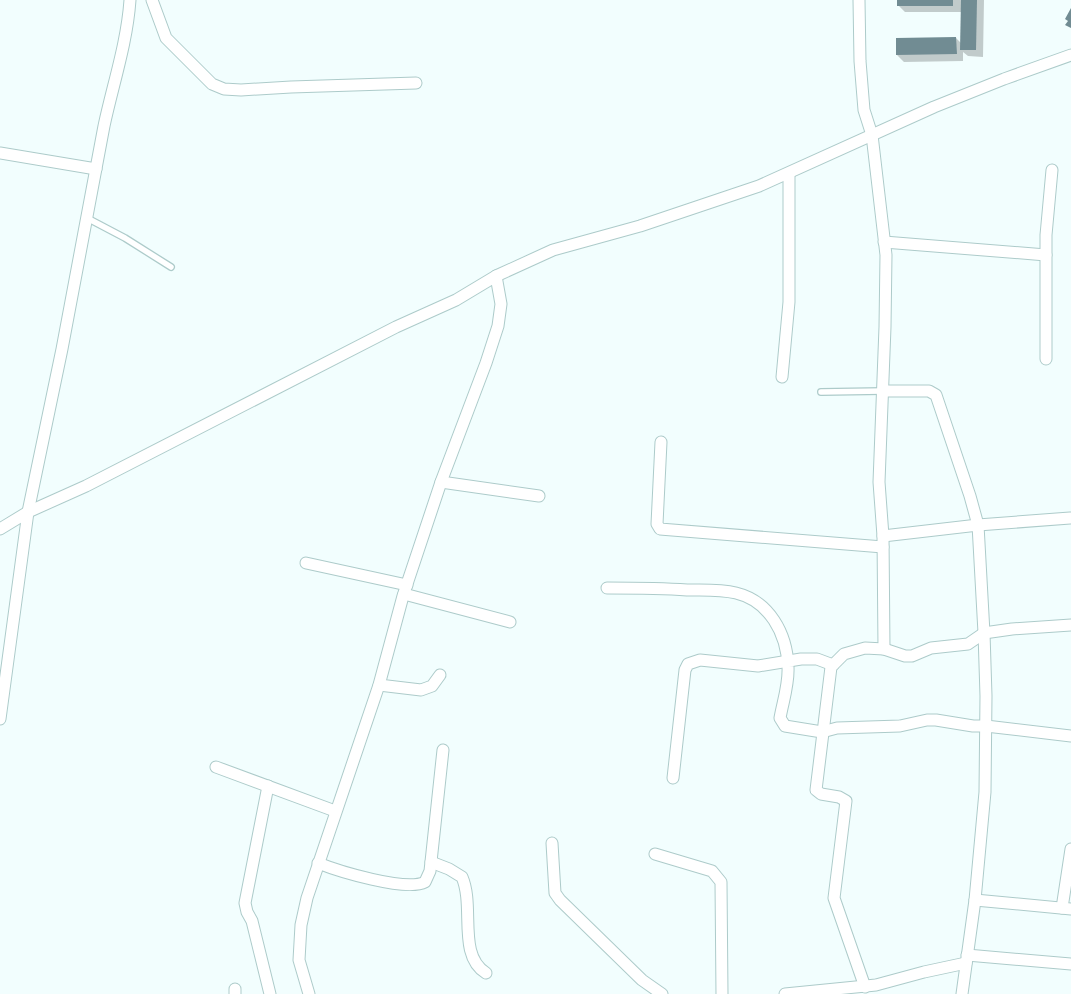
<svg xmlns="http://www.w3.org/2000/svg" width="1071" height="994" font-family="Poppins,sans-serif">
	<rect width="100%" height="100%" fill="#f2fefe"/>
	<polygon fill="#0003" points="898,0 984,0 983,57 968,56 963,52 963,61 904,62 897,55 897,39 956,38 961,43 961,12 905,12 898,5"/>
	<g fill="#718c93">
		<rect x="897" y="0" width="56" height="6"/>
		<polygon points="961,0 977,0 976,50 960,50"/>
		<polygon points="1071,8 1071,28 1065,25 1068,21 1065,19"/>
		<polygon points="956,37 957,54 896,55 896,38"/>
	</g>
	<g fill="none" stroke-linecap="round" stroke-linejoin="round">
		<g stroke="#adcbca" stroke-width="8">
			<g id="service">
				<polyline points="87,218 125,238 171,267"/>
				<polyline points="821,392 883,391"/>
			</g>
		</g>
		<g stroke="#adcbca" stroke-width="13">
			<g id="minor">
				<polyline points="152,0 166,38 212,84 224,89 241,90 291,87 416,83"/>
				<polyline points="859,0 860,61 864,110 872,135 886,255 885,327 879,482 883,536 884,649"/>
				<polyline points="0,153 96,169"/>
				<polyline points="884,242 1046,255"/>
				<polyline points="1046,359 1046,235 1052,170"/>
				<polyline points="782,377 789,302 789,173"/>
				<polyline points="883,391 929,391 936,395 970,496 978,525 984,633 986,696 985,792 975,900 962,994"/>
				<polyline points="661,442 657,524 660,529 883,547"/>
				<polyline points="441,482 539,496"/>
				<polyline points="0,529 28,512 86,486 396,327 456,300 496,276 553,250 640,226 759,186 934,107 1004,79 1071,55"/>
				<polyline points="883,536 978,525 1070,518"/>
				<polyline points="306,563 407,585"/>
				<path d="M607,588C634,588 660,588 687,590C703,590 720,589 736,593C769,601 787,633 788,667C789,684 783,701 780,718L785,726L822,732L837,728L900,726L927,720H936L973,726H986L1071,736"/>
				<polyline points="404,594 510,622"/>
				<polyline points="379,685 421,690 432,686 440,675"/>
				<path d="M0,719L28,512L62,349L104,126C113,84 127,43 130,0"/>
				<polyline points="216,767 335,811"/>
				<polyline points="673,778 685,670 688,664 700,660 758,666 801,659 817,659 833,665"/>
				<polyline points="268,786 245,903 247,912 252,921 270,994"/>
				<polyline points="552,843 555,893 560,900 642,980 662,994"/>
				<polyline points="655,854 712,871 721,882 722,994"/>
				<path d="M431,862L449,869L462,877C475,907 457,955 486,973"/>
				<path d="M318,863C338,871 406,892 425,882L430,871L443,750"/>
				<polyline points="975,900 1071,909"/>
				<polyline points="1062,908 1071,849"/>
				<polyline points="967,955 1071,964"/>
				<polyline points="865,987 834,898 846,801 839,797 821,794 816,790 831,667 844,654 865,648 884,649 905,656 912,656 931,648 968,644 984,633 1012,629 1071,625"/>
				<polyline points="235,994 235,989"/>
				<polyline points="309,994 299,960 301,925 307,898 379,685 403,596 441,482 486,363 498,326 501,304 496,276"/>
				<polyline points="785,994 876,985 924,972 966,963"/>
			</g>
		</g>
		<use href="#service" stroke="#fff" stroke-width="5.5"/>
		<use href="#minor" stroke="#fff" stroke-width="11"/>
	</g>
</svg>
